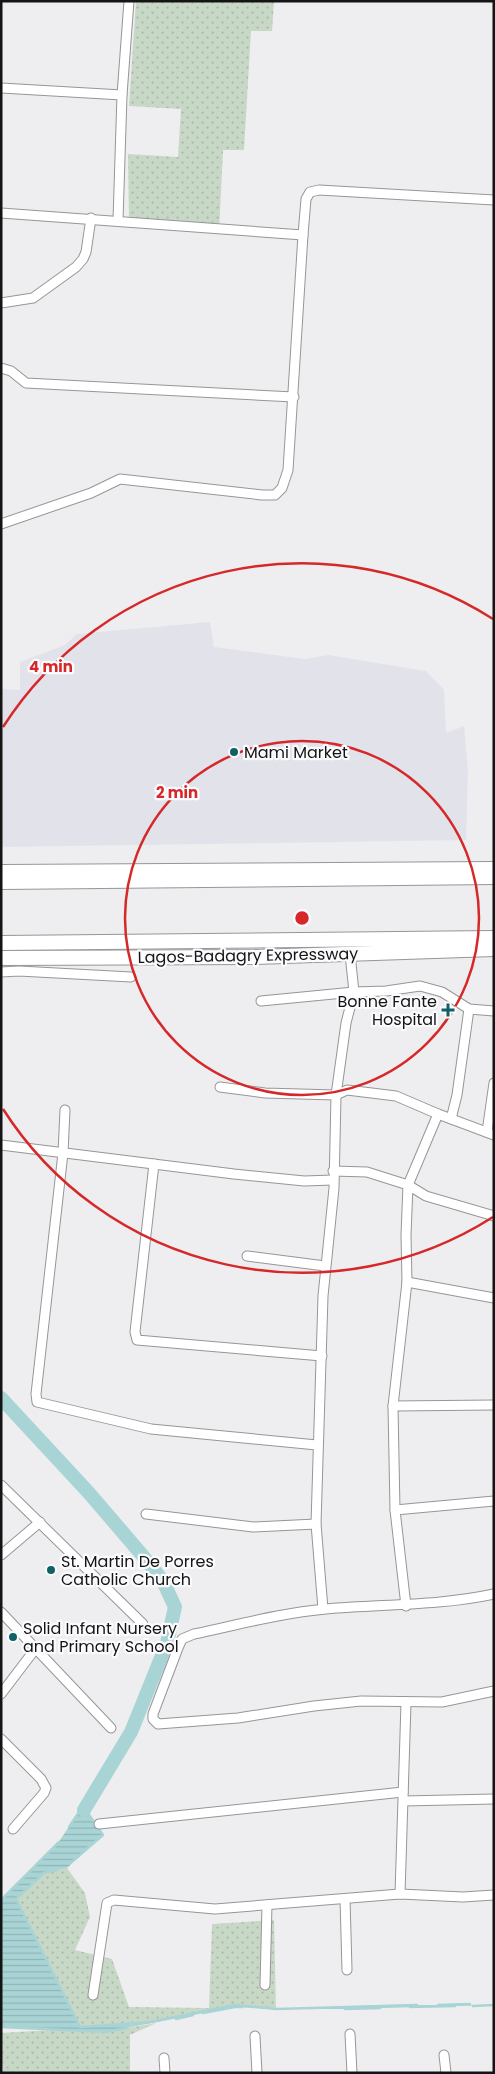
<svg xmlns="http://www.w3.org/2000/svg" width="495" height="2074" font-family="Poppins,sans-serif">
	<defs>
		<pattern id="grass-dots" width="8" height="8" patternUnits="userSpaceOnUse" patternTransform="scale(1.25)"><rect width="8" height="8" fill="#c8d8c6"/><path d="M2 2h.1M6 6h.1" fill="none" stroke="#abb8a9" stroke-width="1.8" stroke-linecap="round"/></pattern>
		<pattern id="water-rules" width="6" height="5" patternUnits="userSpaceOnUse" patternTransform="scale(1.25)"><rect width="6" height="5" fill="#a9d4d5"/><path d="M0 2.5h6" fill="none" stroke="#91b5b6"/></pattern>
	</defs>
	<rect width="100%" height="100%" fill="#eeeef0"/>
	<polygon fill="#e2e2eb" points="210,622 214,647 305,659 328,655 426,671 444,690 446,733 464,726 468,771 466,840 1,847 1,689 20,690 20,662 65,645 77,634"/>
	<g fill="url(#grass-dots)">
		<polygon points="136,1 274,1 272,31 251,31 244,150 223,150 219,231 129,222 128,154 178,157 181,109 129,106"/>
		<polygon points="67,1868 85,1893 90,1917 75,1950 112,1959 129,2007 209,2008 212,1924 274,1920 276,2009 235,2005 151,2022 80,2027 16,1899 44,1873"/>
		<polygon points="156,2023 130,2035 130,2073 3,2073 1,2033 52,2030 105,2032"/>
	</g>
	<polygon fill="url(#water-rules)" points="83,1806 103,1835 67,1868 44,1873 16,1899 80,2027 151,2022 235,2005 276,2009 417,2005 494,2005 348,2009 271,2009 235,2007 105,2032 1,2027 1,1900 58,1843"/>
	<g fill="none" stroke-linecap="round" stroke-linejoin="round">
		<g stroke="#a9d4d5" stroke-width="2.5">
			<polyline points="69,1827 83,1806 103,1835 74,1860"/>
			<polyline points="57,1870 44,1873 16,1899 80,2027 150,2022 235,2005 276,2009 417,2005"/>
			<polyline points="1,1900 59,1842"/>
			<polyline points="438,2005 470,2004"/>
			<polyline points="473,2006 494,2005"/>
			<polyline points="410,2007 455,2006"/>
			<polyline points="345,2009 380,2008"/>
			<polyline points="203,2013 235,2007 242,2007"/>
			<polyline points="176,2019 193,2015"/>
			<polyline points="1,2027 105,2032 127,2028"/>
		</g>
		<polyline stroke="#a9d4d5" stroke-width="14" points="1,1398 89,1493 143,1556 163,1581 175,1607 167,1643 131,1732 84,1810"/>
		<g stroke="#969698" stroke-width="11">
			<g id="minor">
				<polyline points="1,88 122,95"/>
				<polyline points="1,213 303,235"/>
				<polyline points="118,220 122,95 129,1"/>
				<polyline points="1,303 33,298 76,267 83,259 86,252 91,218"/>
				<polyline points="1,368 11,371 26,383 294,397"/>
				<polyline points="1,524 91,493 120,479 262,495 275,495 282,488 288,470 303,235 306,199 310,192 319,190 494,200"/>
				<polyline points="1,972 19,971 131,977"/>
				<polyline points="261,1001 354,992 386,991 420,986 442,992 469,1009 494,1011"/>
				<polyline points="220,1087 265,1093 336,1095 347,1090 396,1096 438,1114 494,1135"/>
				<polyline points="65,1110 63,1153 36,1394 37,1402 151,1429 317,1445"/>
				<polyline points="451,1119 457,1095 469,1009"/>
				<polyline points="487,1132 494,1083"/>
				<polyline points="1,1145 234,1174 304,1181 333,1180"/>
				<polyline points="154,1164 135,1332 137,1340 322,1356"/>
				<polyline points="333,1171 367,1172 408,1185 426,1196 494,1216"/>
				<polyline points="247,1256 325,1266"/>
				<polyline points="407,1282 494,1298"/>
				<polyline points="393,1406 494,1405"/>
				<polyline points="1,1485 143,1624"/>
				<polyline points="395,1510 494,1501"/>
				<polyline points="146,1514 253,1527 316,1524"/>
				<polyline points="1,1555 40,1522"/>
				<path d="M494,1594C438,1606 382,1604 326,1609C281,1613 237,1625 194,1634L182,1639L178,1648L153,1714V1719L158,1724L238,1718L314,1706L361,1701L442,1702L494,1691"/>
				<polyline points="406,1606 395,1510 393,1406 407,1282 406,1235 408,1185 438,1114"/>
				<polyline points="323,1609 316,1524 323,1296 334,1188 336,1095 346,1023 354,992 350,954"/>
				<polyline points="1,1612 111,1728"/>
				<polyline points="1,1694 36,1648"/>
				<polyline points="1,1739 41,1779 46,1788 44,1793 13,1829"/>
				<polyline points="404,1801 494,1799"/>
				<polyline points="99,1824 403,1792"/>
				<polyline points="400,1894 406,1703"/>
				<polyline points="345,1899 347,1970"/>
				<polyline points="265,1985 267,1905"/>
				<polyline points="93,1995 107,1903 114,1900 215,1909 400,1894 463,1897 494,1895"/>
				<polyline points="350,2034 352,2073"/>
				<polyline points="255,2036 257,2073"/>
				<polyline points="444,2055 446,2073"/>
				<polyline points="164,2058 165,2073"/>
			</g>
		</g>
		<g stroke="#969698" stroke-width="16">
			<g id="primary">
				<polyline points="1,872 494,869"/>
				<polyline points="1,958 255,957 494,949"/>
			</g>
		</g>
		<g stroke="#969698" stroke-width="16">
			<g id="trunk">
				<polyline points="1,882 494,877"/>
				<polyline points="1,943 494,938"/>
			</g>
		</g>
		<use href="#minor" stroke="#fff" stroke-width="9"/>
		<use href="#primary" stroke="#fff" stroke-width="14"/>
		<use href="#trunk" stroke="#fff" stroke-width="14"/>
	</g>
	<g fill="none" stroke="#d62828" stroke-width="2.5">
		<circle cx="302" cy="918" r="177"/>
		<path d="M493 1217A355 355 0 0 1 3 1109M3 727A355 355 0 0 1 493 619"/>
	</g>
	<g fill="#106163" stroke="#fbfbfd" stroke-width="2">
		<circle cx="234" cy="752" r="5"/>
		<path d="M445.5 1002.5h5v5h5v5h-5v5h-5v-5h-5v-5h5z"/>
		<circle cx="51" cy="1570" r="5"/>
		<circle cx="13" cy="1637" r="5"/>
	</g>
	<g text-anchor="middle" stroke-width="4.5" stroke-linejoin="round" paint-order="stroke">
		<g font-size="16" fill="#141415" stroke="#fbfbfd" text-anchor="start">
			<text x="244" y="758">Mami Market</text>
			<text x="437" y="1007" text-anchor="end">Bonne Fante<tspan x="437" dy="18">Hospital</tspan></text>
			<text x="61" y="1567">St. Martin De Porres<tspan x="61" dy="18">Catholic Church</tspan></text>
			<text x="23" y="1634">Solid Infant Nursery<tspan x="23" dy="18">and Primary School</tspan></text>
		</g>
		<g font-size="16" fill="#141415" stroke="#fbfbfd">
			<text transform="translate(248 955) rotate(-1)" y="6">Lagos-Badagry Expressway</text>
		</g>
	</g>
	<circle cx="302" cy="918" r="8" fill="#d62828" stroke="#fbfbfd" stroke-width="2.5"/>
	<g font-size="15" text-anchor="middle" font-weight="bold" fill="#d62828" stroke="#fbfbfd" stroke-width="4.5" stroke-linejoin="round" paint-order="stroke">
		<text x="51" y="672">4 min</text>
		<text x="177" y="798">2 min</text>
	</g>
	<rect width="495" height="2074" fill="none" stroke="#141415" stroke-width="5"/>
</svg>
